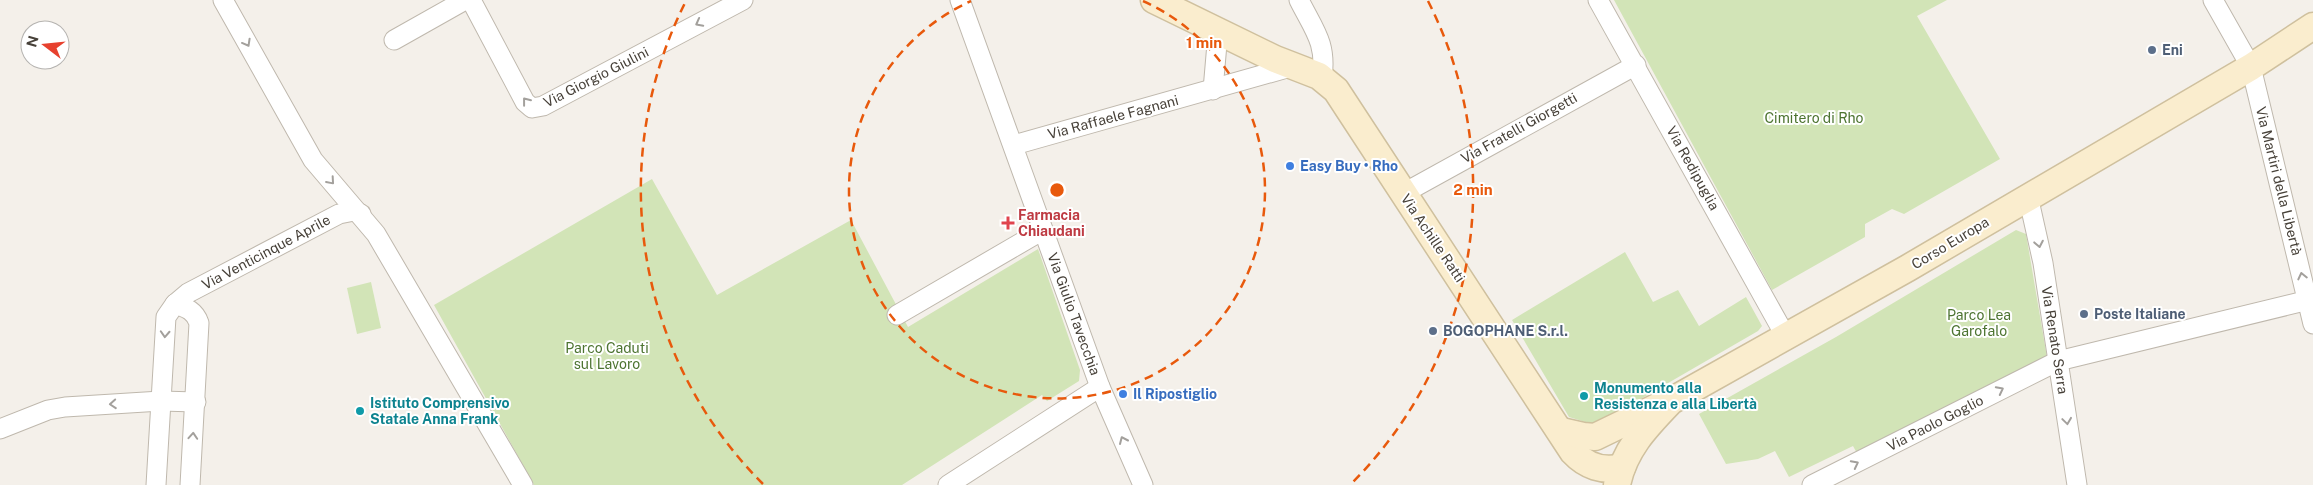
<svg xmlns="http://www.w3.org/2000/svg" width="2313" height="485" font-family="'Public Sans',sans-serif">
	<rect width="100%" height="100%" fill="#f4f0ea"/>
	<g fill="#d2e4b7">
		<polygon points="1614,0 1947,0 1917,16 2000,159 1904,214 1892,209 1865,224 1865,237 1772,290"/>
		<polygon points="652,179 717,295 851,220 908,327 1038,249 1080,370 1079,381 1047,401 1042,395 902,485 534,485 434,305"/>
		<polygon points="2016,230 2026,234 2047,357 1858,455 1853,446 1789,477 1775,451 1758,459 1726,464 1699,414 1836,337"/>
		<polygon points="1625,252 1653,302 1678,290 1699,326 1746,297 1762,326 1758,331 1599,423 1592,424 1569,417 1512,320"/>
		<polygon points="371,282 381,328 357,334 347,288"/>
	</g>
	<g fill="none" stroke-linecap="round" stroke-linejoin="round">
		<g stroke="#bfb8ad" stroke-width="21">
			<g id="street">
				<polyline points="223,0 313,160 376,234 523,485"/>
				<polyline points="471,0 525,102 532,108 543,106 743,0"/>
				<polyline points="960,0 1100,387 1143,485"/>
				<path d="M1299,0C1314,30 1327,43 1322,78"/>
				<polyline points="1598,0 1786,337"/>
				<polyline points="2213,0 2251,67 2313,324"/>
				<polyline points="394,40 465,0"/>
				<polyline points="1213,90 1218,32"/>
				<polyline points="1014,145 1294,66"/>
				<polyline points="1404,193 1636,65"/>
				<polyline points="2028,196 2043,263 2077,485"/>
				<polyline points="175,304 188,293 339,214 354,211 361,214"/>
				<polyline points="897,315 1043,230"/>
				<polyline points="0,429 48,410 65,407 161,401 196,402"/>
				<path d="M156,485L166,317L175,304C187,308 195,311 199,323L190,485"/>
				<polyline points="948,485 1100,387"/>
				<polyline points="1812,485 2058,361 2313,299"/>
			</g>
		</g>
		<g stroke="#cfc09e" stroke-width="29">
			<g id="secondary">
				<path d="M1154,0L1275,59L1319,76L1336,90L1573,452C1586,466 1603,472 1622,467"/>
				<polyline points="1561,431 1583,436 1595,437 1659,406"/>
				<path d="M1617,485C1624,449 1647,426 1671,401L1908,268L2251,67L2313,26"/>
			</g>
		</g>
		<use href="#street" stroke="#fff" stroke-width="19"/>
		<use href="#secondary" stroke="#faedce" stroke-width="26"/>
	</g>
	<defs><path id="oneway-chevron" d="M-2-3.5L2.5 0L-2 3.5" fill="none" stroke-width="1.6" stroke-linecap="round" stroke-linejoin="round" transform="scale(1.25)"/></defs>
	<g stroke="#a3a09c">
		<use href="#oneway-chevron" transform="translate(699 23) rotate(152)"/>
		<use href="#oneway-chevron" transform="translate(247 43) rotate(61)"/>
		<use href="#oneway-chevron" transform="translate(526 101) rotate(-128)"/>
		<use href="#oneway-chevron" transform="translate(331 181) rotate(49)"/>
		<use href="#oneway-chevron" transform="translate(2039 244) rotate(79)"/>
		<use href="#oneway-chevron" transform="translate(2302 276) rotate(-103)"/>
		<use href="#oneway-chevron" transform="translate(165 334) rotate(93)"/>
		<use href="#oneway-chevron" transform="translate(2000 390) rotate(-27)"/>
		<use href="#oneway-chevron" transform="translate(113 404) rotate(176)"/>
		<use href="#oneway-chevron" transform="translate(2067 421) rotate(82)"/>
		<use href="#oneway-chevron" transform="translate(193 436) rotate(-86)"/>
		<use href="#oneway-chevron" transform="translate(1123 440) rotate(-114)"/>
		<use href="#oneway-chevron" transform="translate(1855 464) rotate(-27)"/>
	</g>
	<g fill="none" stroke="#e8590c" stroke-width="2.5" stroke-dasharray="9 6">
		<path d="M1143 1A208 208 0 1 1 971 1"/>
		<path d="M763 484A416 416 0 0 1 686 1M1428 1A416 416 0 0 1 1351 484"/>
	</g>
	<g fill="#5c6f8a" stroke="#fff" stroke-width="2">
		<circle cx="2152" cy="50" r="5"/>
		<circle cx="2084" cy="314" r="5"/>
		<circle cx="1433" cy="331" r="5"/>
	</g>
	<g fill="#3f7fe0" stroke="#fff" stroke-width="2">
		<circle cx="1290" cy="166" r="5"/>
		<circle cx="1123" cy="394" r="5"/>
	</g>
	<path fill="#e0444e" stroke="#fff" stroke-width="2" d="M1005.5 215.5h5v5h5v5h-5v5h-5v-5h-5v-5h5z"/>
	<g fill="#0f9aa8" stroke="#fff" stroke-width="2">
		<circle cx="1584" cy="396" r="5"/>
		<circle cx="360" cy="411" r="5"/>
	</g>
	<g text-anchor="middle" stroke-width="4" stroke-linejoin="round" paint-order="stroke">
		<g font-size="14" font-weight="bold" fill="#4e5e75" stroke="#fff" text-anchor="start">
			<text x="2162" y="55">Eni</text>
			<text x="2094" y="319">Poste Italiane</text>
			<text x="1443" y="336">BOGOPHANE S.r.l.</text>
		</g>
		<g font-size="14" fill="#474139" stroke="#fff">
			<text transform="translate(596 77) rotate(-27)" y="5">Via Giorgio Giulini</text>
			<text transform="translate(1113 117) rotate(-15)" y="5">Via Raffaele Fagnani</text>
			<text transform="translate(1519 128) rotate(-29)" y="5">Via Fratelli Giorgetti</text>
			<text transform="translate(1693 168) rotate(61)" y="5">Via Redipuglia</text>
			<text transform="translate(2279 181) rotate(76)" y="5">Via Martiri della Libertà</text>
			<text transform="translate(1433 238) rotate(56)" y="5">Via Achille Ratti</text>
			<text transform="translate(1950 243) rotate(-31)" y="5">Corso Europa</text>
			<text transform="translate(266 252) rotate(-28)" y="5">Via Venticinque Aprile</text>
			<text transform="translate(1074 314) rotate(70)" y="5">Via Giulio Tavecchia</text>
			<text transform="translate(2055 340) rotate(81)" y="5">Via Renato Serra</text>
			<text transform="translate(1935 423) rotate(-27)" y="5">Via Paolo Goglio</text>
		</g>
		<g font-size="14" fill="#4d7431" stroke="#fff">
			<text x="1814" y="123">Cimitero di Rho</text>
			<text x="1979" y="320">Parco Lea<tspan x="1979" dy="16">Garofalo</tspan></text>
			<text x="607" y="353">Parco Caduti<tspan x="607" dy="16">sul Lavoro</tspan></text>
		</g>
		<g font-size="14" font-weight="bold" fill="#366cbe" stroke="#fff" text-anchor="start">
			<text x="1300" y="171">Easy Buy • Rho</text>
			<text x="1133" y="399">Il Ripostiglio</text>
		</g>
		<g font-size="14" font-weight="bold" fill="#be3a42" stroke="#fff" text-anchor="start">
			<text x="1018" y="220">Farmacia<tspan x="1018" dy="16">Chiaudani</tspan></text>
		</g>
		<g font-size="14" font-weight="bold" fill="#0d838f" stroke="#fff" text-anchor="start">
			<text x="1594" y="393">Monumento alla<tspan x="1594" dy="16">Resistenza e alla Libertà</tspan></text>
			<text x="370" y="408">Istituto Comprensivo<tspan x="370" dy="16">Statale Anna Frank</tspan></text>
		</g>
	</g>
	<circle cx="1057" cy="190" r="8" fill="#e8590c" stroke="#fff" stroke-width="2.5"/>
	<g font-size="15" text-anchor="middle" font-weight="bold" fill="#e8590c" stroke="#fff" stroke-width="4" stroke-linejoin="round" paint-order="stroke">
		<text x="1204" y="48">1 min</text>
		<text x="1473" y="195">2 min</text>
	</g>
	<g transform="translate(45 45) rotate(286)"><circle r="24" fill="#ffffff" stroke="#b5b3b0"/>
	<path d="M0-4L9 19L0 12L-9 19Z" fill="#e7412e"/>
	<text y="-8" font-size="14" font-weight="bold" text-anchor="middle" fill="#474139">N</text>
	</g>
</svg>
